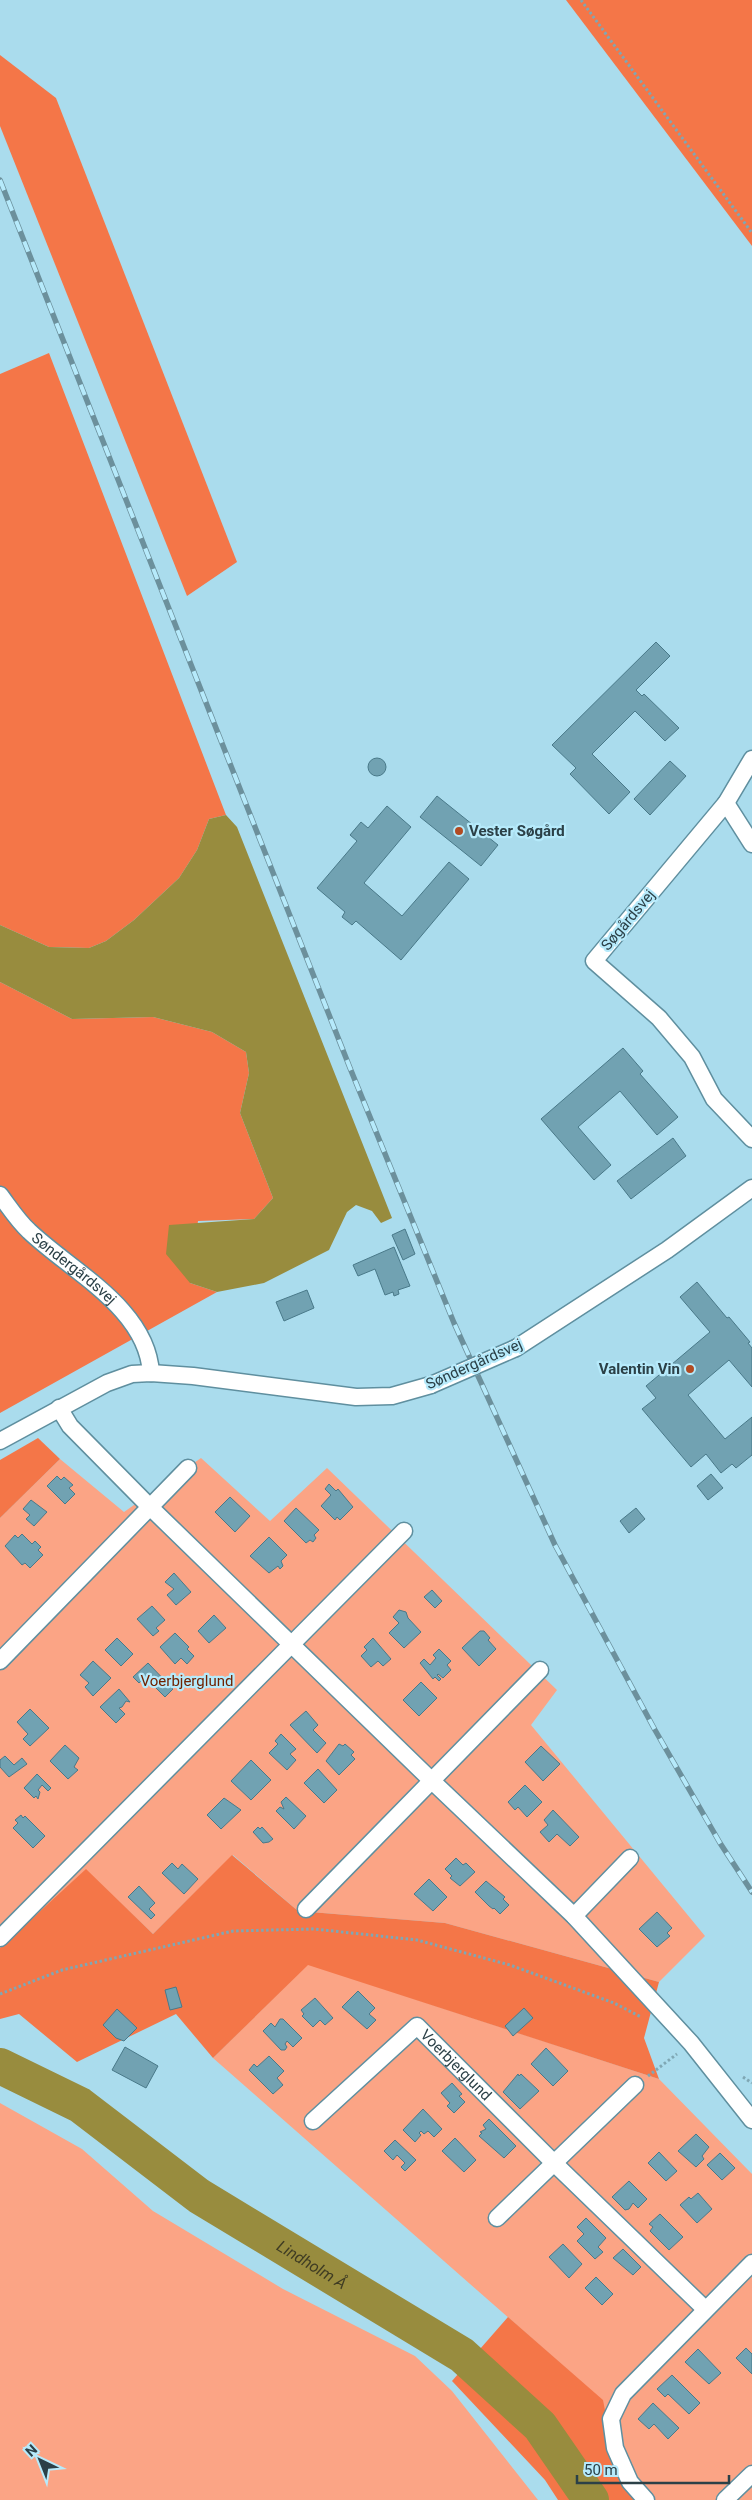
<svg xmlns="http://www.w3.org/2000/svg" width="752" height="2500" font-family="Roboto,sans-serif">
	<rect width="100%" height="100%" fill="#aadced"/>
	<g fill="#fba485">
		<polygon points="201,1458 270,1521 327,1468 557,1690 531,1725 705,1936 659,1982 445,1923 298,1911 233,1855 153,1934 86,1870 0,1948 0,1518 60,1459 124,1512"/>
		<polygon points="308,1964 659,2079 752,2174 752,2500 642,2500 617,2472 602,2400 213,2058"/>
		<polygon points="0,2103 82,2149 153,2211 283,2289 415,2356 452,2391 538,2500 0,2500"/>
	</g>
	<g fill="#f47648">
		<polygon points="566,0 752,0 752,246"/>
		<polygon points="0,55 56,98 237,562 187,596 0,126"/>
		<polygon points="49,353 226,815 209,819 197,850 179,878 134,920 106,941 89,948 49,947 0,925 0,374"/>
		<polygon points="0,982 72,1019 153,1017 212,1032 246,1052 249,1073 240,1113 273,1198 254,1219 198,1221 190,1283 217,1292 0,1413"/>
		<polygon points="38,1438 60,1459 0,1518 0,1460"/>
		<polygon points="232,1855 298,1911 445,1923 659,1982 644,2038 659,2079 308,1965 213,2058 176,2014 77,2062 19,2014 0,2019 0,1948 86,1869 153,1934"/>
		<polygon points="508,2317 603,2400 617,2472 642,2500 558,2500 545,2480 452,2381"/>
	</g>
	<polygon fill="#988c3e" points="226,815 237,827 392,1218 381,1223 372,1211 356,1205 347,1212 329,1250 264,1283 217,1292 190,1283 166,1254 169,1225 254,1219 273,1198 240,1113 249,1073 246,1052 212,1032 153,1017 72,1019 0,982 0,925 49,947 89,948 106,941 134,920 179,878 197,850 209,819"/>
	<g fill="none" stroke-linecap="round" stroke-linejoin="round">
		<path stroke="#988c3e" stroke-width="36" id="s1" d="M0,2066L80,2105L199,2196L462,2355L540,2426L591,2500"/>
	</g>
	<g fill="#71a2b2" stroke="#497989">
		<polygon points="656,642 670,656 636,690 642,696 644,694 679,728 665,741 635,711 592,754 630,792 609,814 570,774 576,768 552,745"/>
		<circle cx="377" cy="767" r="9"/>
		<polygon points="670,761 686,776 650,815 634,799"/>
		<polygon points="437,796 498,845 481,866 420,817"/>
		<polygon points="387,806 411,827 364,883 402,916 449,862 469,879 401,960 356,921 352,925 342,917 345,912 317,888 357,841 350,835 361,822 368,828"/>
		<polygon points="623,1048 643,1071 640,1074 678,1117 657,1135 620,1091 578,1127 611,1165 594,1180 541,1119"/>
		<polygon points="673,1138 686,1156 631,1199 617,1181"/>
		<polygon points="405,1229 415,1254 403,1260 392,1235"/>
		<polygon points="394,1247 410,1286 398,1290 399,1294 394,1296 393,1292 385,1295 375,1269 358,1276 353,1265"/>
		<polygon points="697,1282 727,1318 729,1317 750,1342 748,1343 752,1348 752,1387 729,1360 688,1395 725,1439 752,1417 752,1455 736,1468 732,1464 721,1473 706,1454 691,1467 642,1409 656,1398 646,1386 710,1332 680,1297"/>
		<polygon points="307,1290 314,1308 284,1321 276,1302"/>
		<polygon points="711,1474 723,1488 708,1500 697,1486"/>
		<polygon points="57,1476 61,1480 64,1477 73,1485 69,1488 75,1494 65,1504 47,1486"/>
		<polygon points="329,1484 336,1491 338,1489 353,1507 340,1520 337,1517 335,1520 321,1506 331,1495 325,1489"/>
		<polygon points="230,1497 250,1516 235,1532 215,1512"/>
		<polygon points="31,1500 47,1512 34,1526 26,1519 30,1515 23,1509"/>
		<polygon points="296,1508 319,1530 314,1535 316,1538 313,1542 310,1540 306,1543 284,1521"/>
		<polygon points="636,1508 645,1519 629,1533 620,1521"/>
		<polygon points="22,1534 32,1544 35,1541 41,1547 38,1550 43,1555 30,1568 25,1563 22,1565 5,1546 15,1535 18,1538"/>
		<polygon points="269,1537 287,1555 281,1561 283,1566 280,1569 278,1566 269,1573 250,1556"/>
		<polygon points="174,1573 191,1592 176,1605 167,1595 174,1589 165,1582"/>
		<polygon points="432,1590 442,1601 435,1608 424,1597"/>
		<polygon points="152,1606 165,1620 156,1628 159,1631 153,1636 137,1619"/>
		<polygon points="399,1610 406,1612 408,1618 421,1632 404,1648 389,1633 399,1623 393,1617"/>
		<polygon points="214,1615 226,1628 209,1643 198,1631"/>
		<polygon points="480,1631 484,1631 490,1638 488,1640 496,1649 479,1666 462,1648"/>
		<polygon points="175,1633 189,1647 187,1649 194,1656 187,1664 181,1658 175,1664 160,1647"/>
		<polygon points="117,1638 133,1654 121,1666 105,1650"/>
		<polygon points="373,1638 391,1659 383,1666 378,1661 371,1667 361,1656 367,1650 364,1647"/>
		<polygon points="439,1649 451,1661 447,1665 451,1670 443,1678 438,1674 437,1675 441,1679 439,1681 435,1677 433,1679 420,1663 424,1659 430,1665 436,1658 433,1655"/>
		<polygon points="93,1661 111,1678 93,1696 85,1687 89,1683 80,1675"/>
		<polygon points="148,1663 173,1689 165,1697 145,1677 139,1683 133,1677"/>
		<polygon points="421,1682 437,1698 419,1716 403,1700"/>
		<polygon points="119,1689 130,1702 126,1701 122,1707 119,1708 125,1714 116,1723 100,1707"/>
		<polygon points="30,1709 49,1728 30,1746 23,1739 28,1734 17,1722"/>
		<polygon points="306,1711 318,1725 313,1730 326,1743 317,1753 290,1725"/>
		<polygon points="281,1734 296,1749 290,1754 296,1760 287,1770 269,1753 278,1744 275,1741"/>
		<polygon points="339,1744 343,1746 345,1744 354,1752 351,1755 355,1759 339,1775 326,1761"/>
		<polygon points="65,1745 79,1758 74,1767 78,1770 68,1779 50,1761"/>
		<polygon points="541,1746 560,1764 543,1781 525,1762"/>
		<polygon points="5,1756 14,1765 22,1758 27,1764 9,1777 0,1767 0,1760"/>
		<polygon points="251,1760 271,1780 251,1800 231,1781"/>
		<polygon points="318,1769 337,1790 324,1803 304,1783"/>
		<polygon points="37,1774 51,1788 48,1791 42,1785 38,1790 40,1792 38,1799 36,1796 34,1798 24,1788"/>
		<polygon points="525,1785 542,1802 527,1817 518,1807 515,1810 508,1802"/>
		<polygon points="286,1797 306,1816 294,1829 276,1811 280,1807 284,1809 281,1802"/>
		<polygon points="224,1798 241,1810 221,1829 207,1815"/>
		<polygon points="553,1810 579,1837 570,1846 557,1834 549,1842 540,1832 548,1825 544,1820"/>
		<polygon points="21,1815 23,1818 25,1816 45,1836 33,1848 13,1828 18,1823 15,1820"/>
		<polygon points="258,1827 260,1829 262,1827 273,1839 269,1842 263,1843 253,1832"/>
		<polygon points="456,1858 463,1865 466,1863 475,1872 460,1886 450,1878 452,1876 445,1869"/>
		<polygon points="172,1863 178,1869 182,1864 198,1879 184,1894 162,1873"/>
		<polygon points="429,1879 447,1897 433,1911 414,1894"/>
		<polygon points="486,1881 505,1897 503,1899 509,1905 500,1914 494,1908 493,1909 489,1906 475,1892"/>
		<polygon points="139,1886 155,1903 149,1909 155,1915 151,1919 128,1897"/>
		<polygon points="657,1912 672,1928 667,1933 670,1936 657,1947 639,1929"/>
		<polygon points="176,1987 182,2007 170,2010 165,1990"/>
		<polygon points="358,1991 375,2008 369,2014 376,2020 367,2029 342,2007"/>
		<polygon points="315,1998 333,2018 325,2025 320,2020 313,2027 302,2016 304,2014 301,2010"/>
		<polygon points="524,2008 533,2018 513,2036 505,2026"/>
		<polygon points="117,2009 137,2028 124,2041 116,2038 103,2025"/>
		<polygon points="280,2019 283,2019 302,2038 293,2047 287,2041 285,2044 287,2047 285,2050 281,2050 263,2031 271,2023 275,2027"/>
		<polygon points="125,2047 158,2066 146,2088 112,2070"/>
		<polygon points="546,2048 568,2071 553,2086 531,2064"/>
		<polygon points="269,2056 284,2071 277,2078 283,2085 273,2094 249,2070 254,2064 257,2067"/>
		<polygon points="518,2074 519,2076 521,2074 539,2091 520,2109 503,2092"/>
		<polygon points="452,2083 462,2094 459,2096 465,2102 454,2113 447,2106 450,2103 441,2093"/>
		<polygon points="423,2109 442,2129 434,2137 428,2131 424,2134 421,2131 419,2133 421,2135 415,2142 403,2130"/>
		<polygon points="489,2119 516,2146 504,2158 479,2136 482,2133 480,2132 486,2129 483,2125"/>
		<polygon points="696,2134 709,2147 702,2156 704,2159 696,2167 678,2151"/>
		<polygon points="455,2138 476,2160 464,2172 442,2151"/>
		<polygon points="395,2140 416,2160 405,2171 401,2167 405,2163 397,2155 393,2160 384,2151"/>
		<polygon points="659,2152 677,2171 666,2181 648,2163"/>
		<polygon points="720,2153 735,2168 722,2180 707,2165"/>
		<polygon points="629,2181 647,2199 638,2208 633,2203 629,2209 625,2210 612,2197"/>
		<polygon points="698,2193 712,2209 697,2223 680,2205 689,2197 691,2199"/>
		<polygon points="660,2214 683,2237 669,2250 650,2231 653,2227 649,2224"/>
		<polygon points="586,2218 606,2238 598,2247 603,2252 595,2259 577,2241 584,2234 577,2227"/>
		<polygon points="563,2244 582,2264 569,2278 549,2257"/>
		<polygon points="623,2249 641,2267 633,2275 613,2258"/>
		<polygon points="596,2277 613,2294 602,2305 585,2288"/>
		<polygon points="746,2348 752,2354 752,2374 736,2358"/>
		<polygon points="698,2349 721,2373 709,2384 685,2362"/>
		<polygon points="672,2375 700,2403 689,2414 668,2394 665,2397 657,2389"/>
		<polygon points="653,2403 679,2428 668,2439 654,2424 649,2429 638,2419"/>
	</g>
	<g fill="none" stroke-linecap="round" stroke-linejoin="round">
		<g stroke="#5f8f9f" stroke-width="19">
			<g id="street">
				<polyline points="752,759 726,803 594,961 659,1018 692,1057 714,1099 752,1139"/>
				<polyline points="726,803 752,844"/>
				<path id="s2" d="M0,1195C9,1207 18,1221 29,1231C72,1272 147,1308 151,1373"/>
				<polyline points="516,1348 667,1250 752,1188"/>
				<polyline points="59,1408 70,1426 150,1507 431,1780 574,1916 691,2043 752,2120"/>
				<polyline points="0,1441 107,1383 132,1374 151,1373 193,1376 356,1397 392,1396 431,1385"/>
				<polyline points="0,1661 188,1468"/>
				<polyline points="306,1909 540,1670"/>
				<polyline points="574,1916 630,1858"/>
				<polyline points="0,1938 404,1531"/>
				<path id="s3" d="M313,2121L417,2026L554,2163L705,2309"/>
				<polyline points="497,2218 635,2085"/>
				<polyline points="646,2500 630,2482 615,2448 611,2419 623,2394 752,2263"/>
				<polyline points="725,2500 752,2474"/>
			</g>
		</g>
		<g stroke="#7fa7b4" stroke-width="3" stroke-dasharray="2.5 2.5" stroke-linecap="butt">
			<polyline points="581,0 752,233"/>
			<polyline points="0,1994 62,1970 233,1931 314,1929 417,1940 510,1965 614,2003 641,2017"/>
			<polyline points="648,2076 677,2054"/>
			<polyline points="743,2077 752,2083"/>
		</g>
		<use href="#street" stroke="#fff" stroke-width="16"/>
		<g stroke="#6c909c" stroke-width="5.5">
			<polyline id="rail" points="0,180 350,1068 454,1323 555,1545 655,1730 720,1843 752,1892"/>
		</g>
		<use href="#rail" stroke="#b6eafb" stroke-width="4" stroke-dasharray="11" stroke-linecap="butt"/>
		<g stroke="#5f8f9f" stroke-width="19" stroke-linecap="butt">
			<polyline id="street-bridge" points="431,1385 516,1348"/>
		</g>
		<use href="#street-bridge" stroke="#fff" stroke-width="16"/>
	</g>
	<g fill="#b24b23" stroke="#b6eafb" stroke-width="2">
		<circle cx="459" cy="831" r="5"/>
		<circle cx="690" cy="1369" r="5"/>
	</g>
	<g text-anchor="middle" stroke-width="4.5" stroke-linejoin="round" paint-order="stroke">
		<g font-size="15" font-weight="bold" fill="#2b4047" stroke="#b6eafb" text-anchor="start">
			<text x="469" y="836">Vester Søgård</text>
			<text x="680" y="1374" text-anchor="end">Valentin Vin</text>
		</g>
		<g font-size="15" fill="#2b4047" stroke="#b6eafb">
			<text transform="translate(628 920) rotate(-50)" y="5">Søgårdsvej</text>
			<text dy="5" stroke="none"><textPath href="#s2" startOffset="105">Søndergårdsvej</textPath></text>
			<text transform="translate(474 1364) rotate(-24)" y="5">Søndergårdsvej</text>
			<text dy="5" stroke="none"><textPath href="#s3" startOffset="196">Voerbjerglund</textPath></text>
		</g>
		<g font-size="15" fill="#702200" stroke="#b6eafb">
			<text x="187" y="1686">Voerbjerglund</text>
		</g>
		<g font-size="16" font-style="italic" fill="#3f3c23" stroke="#b6eafb">
			<text dy="6" stroke="none"><textPath href="#s1" startOffset="371">Lindholm Å</textPath></text>
		</g>
	</g>
	<g transform="translate(40 2460) rotate(317)" stroke="#b6eafb" stroke-width="4" paint-order="stroke">
	<path d="M0-4L9 19L0 12L-9 19Z" fill="#2b4047"/>
	<text y="-8" font-size="14" font-weight="bold" text-anchor="middle" fill="#2b4047">N</text>
	</g>
	<path d="M577 2475v8h152v-8" fill="none" stroke="#2b4047" stroke-width="2.5"/>
	<text x="584" y="2475" font-size="15" fill="#2b4047" stroke="#b6eafb" stroke-width="4" paint-order="stroke">50 m</text>
</svg>
